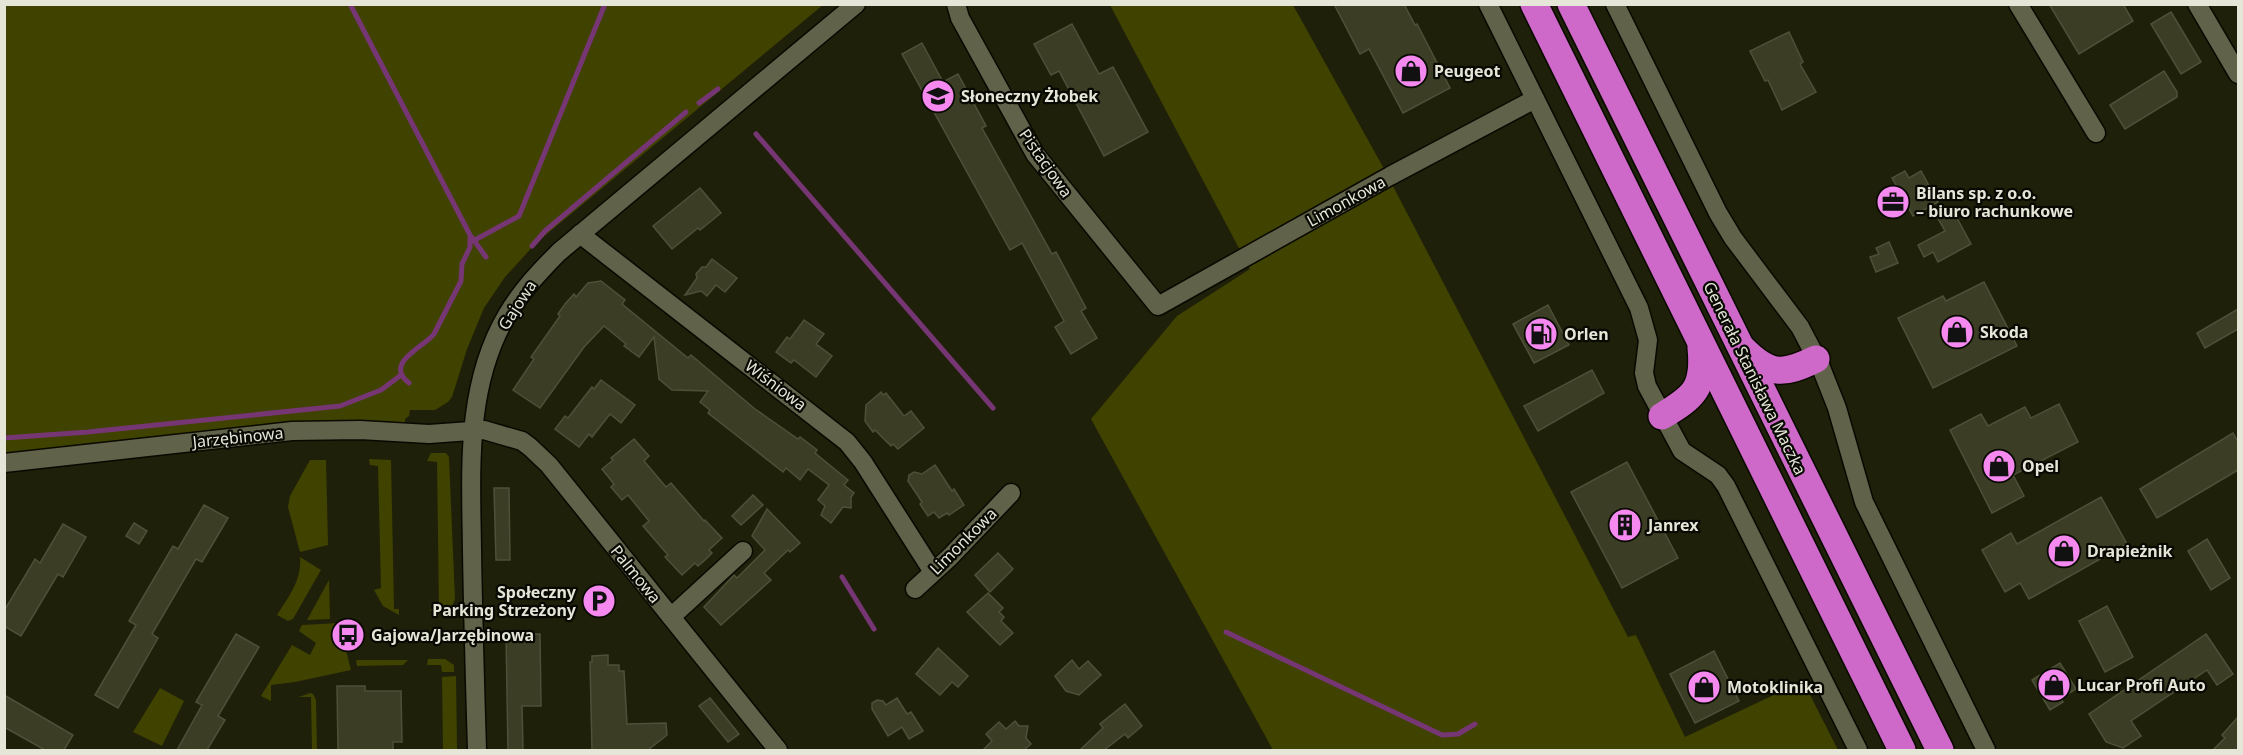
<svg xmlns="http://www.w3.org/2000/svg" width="2243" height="755" font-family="'Noto Sans',sans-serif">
	<rect width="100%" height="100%" fill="#1f2009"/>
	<g fill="#404200">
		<polygon points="5,5 823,5 536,243 505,277 484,308 467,349 452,397 448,402 435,410 410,410 409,416 405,419 405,423 315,422 5,454"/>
		<polygon points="1110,5 1293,5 1383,167 1628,637 1636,635 1685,737 1803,681 1838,750 1273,750 1091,419 1177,316 1250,269"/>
		<polygon points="431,453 446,453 449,457 455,599 451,610 444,614 433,615 430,609 439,608 437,462 427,461"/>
		<polygon points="369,459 391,460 394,609 399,609 399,615 383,606 374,590 381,588 378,466 370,465"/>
		<polygon points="310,460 326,460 328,545 300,552 288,507 290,496"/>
		<path d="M300,557L321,570L293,619L288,621L277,615C289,596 302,580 300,557Z"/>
		<polygon points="329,580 330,619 307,620"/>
		<polygon points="339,623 351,670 295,682 271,685 271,701 261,696 292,645 310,655 316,643 299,631 302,625"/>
		<polygon points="428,659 445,659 454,665 454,672 442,672 441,665 427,665"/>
		<polygon points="356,660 408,660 403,665 357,666"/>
		<polygon points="456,676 457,750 443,750 442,677"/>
		<polygon points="160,688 184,701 162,746 133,732"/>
		<polygon points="310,693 313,694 316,700 317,750 312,750 311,697 299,697"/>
	</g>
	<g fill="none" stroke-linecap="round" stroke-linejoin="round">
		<g stroke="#763673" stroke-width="5">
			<polyline points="350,4 470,235 486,257"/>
			<polyline points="699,103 718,89"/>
			<polyline points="756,134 993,408"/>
			<polyline points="473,241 519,216 605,4"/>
			<polyline points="532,246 545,231 686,112"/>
			<path d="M409,383C383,363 424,347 434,334L461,281L462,264L470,247V238"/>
			<polyline points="4,438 88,432 340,406 381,390 401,375"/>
			<polyline points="842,577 874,629"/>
			<polyline points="1226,632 1442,735 1458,734 1475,724"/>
		</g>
	</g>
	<g fill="#3b3d25" stroke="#4e5037" stroke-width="1.5">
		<polygon points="1334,4 1404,4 1415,25 1417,24 1450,88 1403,113 1369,49 1360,54"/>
		<polygon points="2049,4 2123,4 2133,21 2079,54"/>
		<polygon points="2171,12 2201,62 2181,74 2151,24"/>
		<polygon points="1072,24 1099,74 1113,67 1148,132 1104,156 1059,71 1051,75 1034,44"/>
		<polygon points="1789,32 1803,62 1800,64 1816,92 1782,110 1768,80 1765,81 1750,51"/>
		<polygon points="922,43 943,82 958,74 986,126 982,128 1052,254 1056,252 1086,308 1081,311 1097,338 1071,354 1055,327 1064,321 1022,243 1010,250 902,54"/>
		<polygon points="2164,71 2177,92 2177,97 2125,129 2110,105"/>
		<polygon points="1905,171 1909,178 1921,171 1938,202 1913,216 1908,207 1899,212 1887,190 1896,185 1892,178"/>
		<polygon points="700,188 721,213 700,230 698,228 672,249 653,226"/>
		<polygon points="1951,207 1971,244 1938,262 1933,252 1924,257 1918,245 1945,231 1936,215"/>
		<polygon points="1889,242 1898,263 1876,272 1870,257 1879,254 1876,248"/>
		<polygon points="712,259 737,278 725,292 716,285 707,296 701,291 685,295 697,278 696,274 702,267 706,267"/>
		<polygon points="601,281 625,300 622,304 688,358 691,355 755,409 798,439 800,437 817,450 815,453 848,480 844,485 854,493 851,497 851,508 843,507 831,523 821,515 825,506 818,500 829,485 808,469 800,480 786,468 783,472 736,435 708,413 710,410 700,402 708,391 672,390 659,379 654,337 639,357 624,346 626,344 604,326 584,347 540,408 513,390 534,359 531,357 560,316 558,314 565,304 574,294 576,297 588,283"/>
		<polygon points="1984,282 2017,346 1933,388 1898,318 1943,296 1946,301"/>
		<polygon points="1548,305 1569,345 1534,363 1513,324"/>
		<polygon points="2238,309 2238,329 2205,348 2197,333"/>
		<polygon points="804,320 824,334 816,344 832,356 816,377 794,360 791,363 776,352 787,337 790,339"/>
		<polygon points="1592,370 1604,393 1538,431 1524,406"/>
		<polygon points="601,380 635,405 621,423 610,414 592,437 589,434 579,447 555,429 565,416 568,418 592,387 594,389"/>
		<polygon points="881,392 883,395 886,393 904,416 911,411 924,428 898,449 893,444 891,446 875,430 873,432 865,421 866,405"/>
		<polygon points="2059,404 2078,442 2013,475 2024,496 1992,513 1950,430 1981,414 1988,426 2025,407 2031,418"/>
		<polygon points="2233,433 2238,442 2238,470 2157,518 2140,489"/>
		<polygon points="634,439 649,456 644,461 666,487 671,483 704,521 705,520 722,538 709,550 712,553 705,560 698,566 695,563 682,575 665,557 668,555 643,526 649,521 628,495 622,500 611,487 614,484 602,469 613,460 611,458"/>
		<polygon points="1627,462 1678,558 1622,588 1571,492"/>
		<polygon points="935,465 952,491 954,489 964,505 949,515 947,513 939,518 934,512 928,516 920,504 922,502 908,481 909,475 914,472 922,474"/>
		<polygon points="494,488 509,488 510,560 496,560"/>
		<polygon points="753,495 763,505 741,525 732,516"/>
		<polygon points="2101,497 2127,544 2029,599 2020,583 2005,592 1982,550 2011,533 2017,544"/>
		<polygon points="204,505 228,518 202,562 196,559 152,634 158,638 118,708 95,695 136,625 129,621 173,546 178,549"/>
		<polygon points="767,509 800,543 790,552 788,550 764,573 771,580 721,625 704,607 734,575 737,578 765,550 752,536"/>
		<polygon points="134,523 147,531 139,544 126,536"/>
		<polygon points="63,524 86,537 63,577 58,574 21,636 4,626 4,611 35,559 40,563"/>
		<polygon points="2207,539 2230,578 2211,590 2188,551"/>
		<polygon points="998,553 1013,569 990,592 975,575"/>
		<polygon points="988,593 1003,608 999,612 1004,617 1001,621 1013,633 1000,645 967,612"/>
		<polygon points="2107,606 2133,657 2105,672 2079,621"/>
		<polygon points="236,634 259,647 218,716 225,720 207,750 177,750 202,705 196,702"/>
		<polygon points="540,634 541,706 522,706 523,750 508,750 506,635"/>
		<polygon points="2206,634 2233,674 2217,685 2207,670 2131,721 2141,736 2123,748 2106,742 2089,714"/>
		<polygon points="938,648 968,676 958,687 952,682 940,695 916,674"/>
		<polygon points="1714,651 1739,701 1695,723 1670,674"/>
		<polygon points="608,655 608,665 619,665 619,671 624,671 627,724 666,723 667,735 648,750 592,750 590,662 592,662 592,656"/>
		<polygon points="1072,660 1079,669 1088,661 1101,675 1079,695 1066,691 1055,676"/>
		<polygon points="2060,663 2076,689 2061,698 2063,702 2050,710 2032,680"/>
		<polygon points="337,686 365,686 365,691 401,691 402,742 393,742 393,750 338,750"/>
		<polygon points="4,695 73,735 64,750 45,750 4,727"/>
		<polygon points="710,698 739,734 728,742 699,706"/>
		<polygon points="897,698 907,714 911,712 923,731 909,739 902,727 888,736 872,709 872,703 877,700 883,701 886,705"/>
		<polygon points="1125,704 1142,726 1128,738 1125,734 1104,750 1080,750 1103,728 1100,724"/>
		<polygon points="2238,717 2238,750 2213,750 2225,738 2222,735"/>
		<polygon points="1015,721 1019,726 1028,726 1026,738 1031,744 1024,750 983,750 992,741 986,734 999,722 1006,729"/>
	</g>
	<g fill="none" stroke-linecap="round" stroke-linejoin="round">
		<g stroke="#090900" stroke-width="21">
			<g id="minor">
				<polyline points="956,4 960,18 1035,154 1158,306 1390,176 1535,99"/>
				<polyline points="1488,4 1639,308 1648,340 1644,373 1647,386 1682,451 1718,475 1726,486 1858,750"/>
				<polyline points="1615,4 1718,213 1733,238 1800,327 1820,365 1837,408 1864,502 1986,750"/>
				<polyline points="2018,4 2096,133"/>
				<polyline points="2197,4 2238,74"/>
				<polyline points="580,234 847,442 863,462 933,572"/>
				<polyline points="4,463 292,431 360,430 429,434 484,430 522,441 530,447 549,465 778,750"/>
				<polyline points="915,589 950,557 1011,493"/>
				<polyline points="671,617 743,551"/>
				<path d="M477,750C475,684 473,617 472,550C471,471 465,386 507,315C521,291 540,271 559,252L856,4"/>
			</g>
		</g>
		<g stroke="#090900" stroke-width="30">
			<g id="highway">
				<polyline points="1534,4 1902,750"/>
				<polyline points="1571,4 1940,750"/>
				<path d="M1743,349C1770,376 1783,375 1816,359"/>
				<path d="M1662,416C1694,397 1705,388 1701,348"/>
			</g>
		</g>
		<use href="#minor" stroke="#606249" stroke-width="18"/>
		<use href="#highway" stroke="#ce69c9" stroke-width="27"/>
	</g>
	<defs>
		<g id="shop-disc" transform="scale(1.725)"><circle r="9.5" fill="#f589ef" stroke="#080902"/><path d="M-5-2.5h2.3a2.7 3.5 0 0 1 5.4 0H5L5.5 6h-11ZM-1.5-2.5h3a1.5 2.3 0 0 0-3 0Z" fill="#111"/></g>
		<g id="school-disc" transform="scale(1.725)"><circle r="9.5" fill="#f589ef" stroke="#080902"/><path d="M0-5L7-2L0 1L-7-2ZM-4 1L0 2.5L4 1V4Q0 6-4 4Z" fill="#111"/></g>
		<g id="office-disc" transform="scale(1.725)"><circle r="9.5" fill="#f589ef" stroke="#080902"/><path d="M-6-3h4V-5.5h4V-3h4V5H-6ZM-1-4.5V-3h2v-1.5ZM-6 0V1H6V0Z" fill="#111"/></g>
		<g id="fuel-disc" transform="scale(1.725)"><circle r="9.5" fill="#f589ef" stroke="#080902"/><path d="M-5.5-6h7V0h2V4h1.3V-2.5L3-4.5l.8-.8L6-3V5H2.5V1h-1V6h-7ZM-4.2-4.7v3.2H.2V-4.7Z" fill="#111"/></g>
		<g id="building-disc" transform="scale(1.725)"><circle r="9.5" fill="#f589ef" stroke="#080902"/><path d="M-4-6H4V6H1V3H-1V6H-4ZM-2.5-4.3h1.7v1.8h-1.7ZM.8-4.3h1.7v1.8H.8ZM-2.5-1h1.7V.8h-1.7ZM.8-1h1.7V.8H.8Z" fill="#111"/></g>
		<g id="parking-disc" transform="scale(1.725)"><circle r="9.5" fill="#f589ef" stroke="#080902"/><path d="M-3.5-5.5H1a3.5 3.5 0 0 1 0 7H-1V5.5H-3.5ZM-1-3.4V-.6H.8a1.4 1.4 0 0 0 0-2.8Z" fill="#111"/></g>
		<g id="bus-disc" transform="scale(1.725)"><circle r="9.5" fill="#f589ef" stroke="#080902"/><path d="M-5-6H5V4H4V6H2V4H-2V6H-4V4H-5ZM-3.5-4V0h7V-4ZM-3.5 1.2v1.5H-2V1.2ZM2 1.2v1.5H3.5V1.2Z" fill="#111"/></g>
	</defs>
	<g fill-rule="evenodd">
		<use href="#shop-disc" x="1411" y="71"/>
		<use href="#school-disc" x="938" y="96"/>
		<use href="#office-disc" x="1893" y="202"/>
		<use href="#shop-disc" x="1957" y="332"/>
		<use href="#fuel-disc" x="1541" y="334"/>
		<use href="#shop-disc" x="1999" y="466"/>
		<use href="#building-disc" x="1625" y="525"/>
		<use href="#shop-disc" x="2064" y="551"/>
		<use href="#parking-disc" x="599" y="601"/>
		<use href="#bus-disc" x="348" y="635"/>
		<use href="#shop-disc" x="2054" y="685"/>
		<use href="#shop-disc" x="1704" y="687"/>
	</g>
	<g text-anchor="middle" stroke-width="4.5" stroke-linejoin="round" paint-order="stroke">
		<g font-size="16" font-weight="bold" fill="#e5e6d8" stroke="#080902" text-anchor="start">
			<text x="1434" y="77">Peugeot</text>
			<text x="961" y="102">Słoneczny Żłobek</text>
			<text x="1916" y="199">Bilans sp. z o.o.<tspan x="1916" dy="18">– biuro rachunkowe</tspan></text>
			<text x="1980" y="338">Skoda</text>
			<text x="1564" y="340">Orlen</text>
			<text x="2022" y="472">Opel</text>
			<text x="1648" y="531">Janrex</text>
			<text x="2087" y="557">Drapieżnik</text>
			<text x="576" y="598" text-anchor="end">Społeczny<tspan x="576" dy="18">Parking Strzeżony</tspan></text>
			<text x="371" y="641">Gajowa/Jarzębinowa</text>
			<text x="2077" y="691">Lucar Profi Auto</text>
			<text x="1727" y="693">Motoklinika</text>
		</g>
		<g font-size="16" fill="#e5e6d8" stroke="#080902">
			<text transform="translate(1046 163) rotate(55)" y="6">Pistacjowa</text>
			<text transform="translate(1346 201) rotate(-29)" y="6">Limonkowa</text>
			<text transform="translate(517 305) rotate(-57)" y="6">Gajowa</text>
			<text transform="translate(1755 378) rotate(64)" y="6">Generała Stanisława Maczka</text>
			<text transform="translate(776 385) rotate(37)" y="6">Wiśniowa</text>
			<text transform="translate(238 437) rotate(-6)" y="6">Jarzębinowa</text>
			<text transform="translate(963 541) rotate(-45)" y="6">Limonkowa</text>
			<text transform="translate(636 574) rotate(51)" y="6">Palmowa</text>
		</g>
	</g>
	<rect width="2243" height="755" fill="none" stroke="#e5e6d8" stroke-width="12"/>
</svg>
